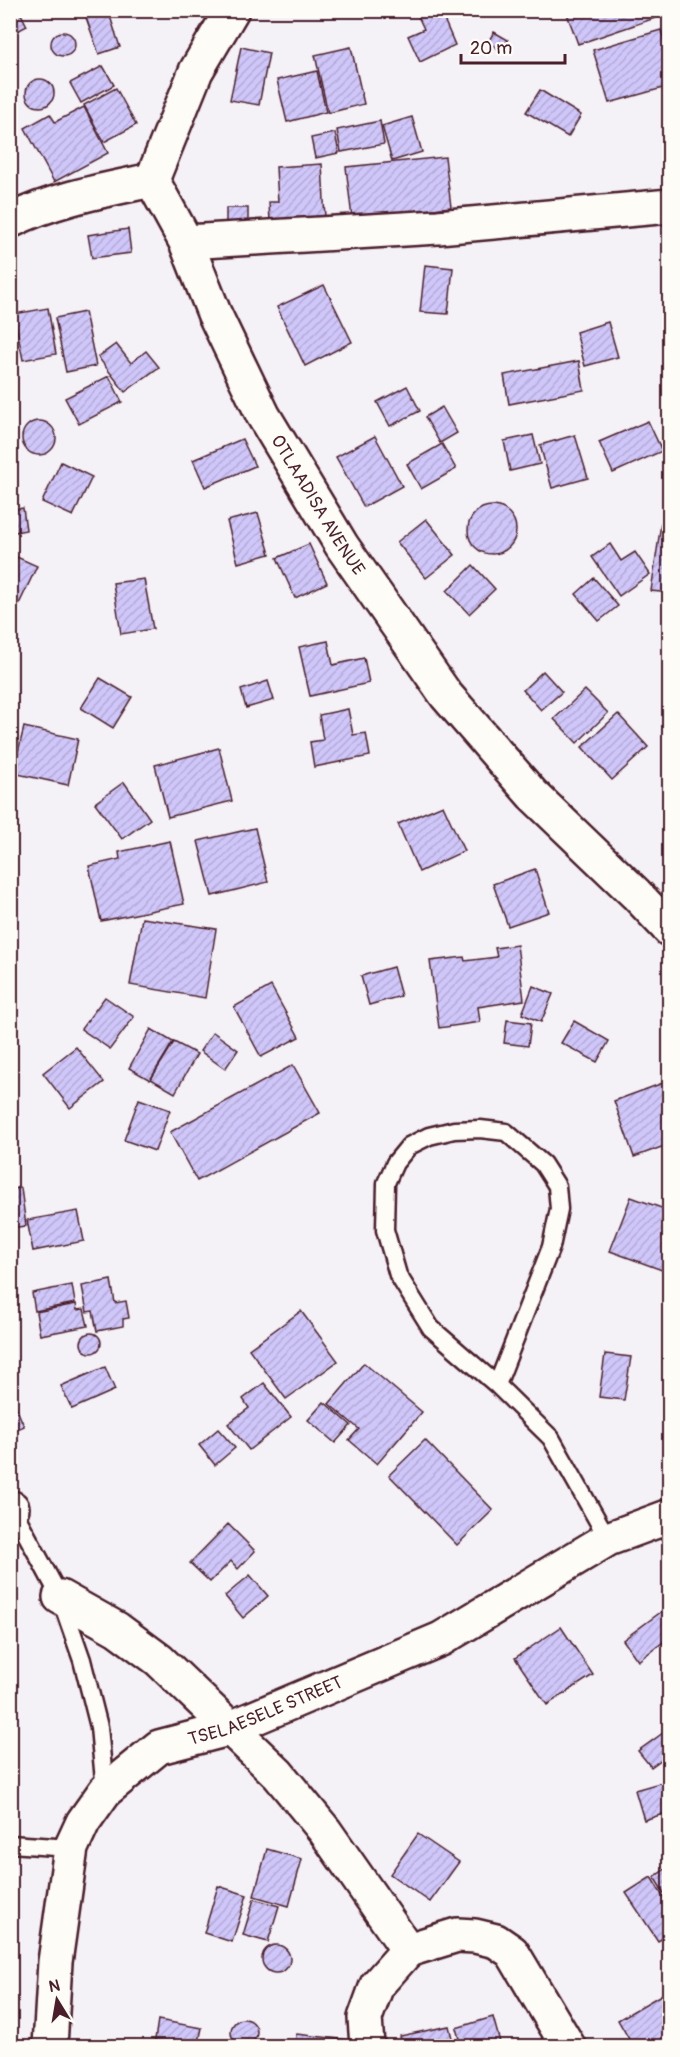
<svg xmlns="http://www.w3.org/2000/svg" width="680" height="2057" font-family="Pangolin,sans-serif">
	<defs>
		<pattern id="building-hatch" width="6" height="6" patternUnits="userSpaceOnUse" patternTransform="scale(1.5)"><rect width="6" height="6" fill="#cfc7f9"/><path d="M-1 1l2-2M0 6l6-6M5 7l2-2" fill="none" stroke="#b3aad6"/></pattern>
	</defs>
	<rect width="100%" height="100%" fill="#f4f1f7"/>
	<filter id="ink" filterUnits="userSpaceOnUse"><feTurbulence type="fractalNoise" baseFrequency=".0167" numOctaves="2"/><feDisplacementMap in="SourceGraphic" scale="12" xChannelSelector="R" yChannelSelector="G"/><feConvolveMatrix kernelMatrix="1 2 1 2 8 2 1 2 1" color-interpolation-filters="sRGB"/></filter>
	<g filter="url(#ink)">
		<g fill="url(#building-hatch)" stroke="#4a1f2b" stroke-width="1.5">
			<polygon points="10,10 19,10 27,26 10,35"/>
			<polygon points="89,10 108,10 120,47 99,54 84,12"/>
			<polygon points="423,10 440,10 455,45 420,62 408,36 424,29 417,14"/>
			<polygon points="576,10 652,10 655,18 578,44 567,14"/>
			<polygon points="661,30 670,60 670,86 609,103 593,50"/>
			<polygon points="494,32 508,40 501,51 488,42"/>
			<circle cx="63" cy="44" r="12"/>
			<polygon points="241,47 269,53 259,105 230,100"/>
			<polygon points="351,47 364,104 328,113 315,55"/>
			<polygon points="103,66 114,85 81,103 70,83"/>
			<polygon points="317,71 326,112 287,122 277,80"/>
			<circle cx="40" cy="93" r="14"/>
			<polygon points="116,88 136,125 104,142 84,105"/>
			<polygon points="540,90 581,115 568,137 526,112"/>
			<polygon points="84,107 108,153 54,182 25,128 50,114 55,122"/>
			<polygon points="412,117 422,152 392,161 382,126"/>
			<polygon points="380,121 384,144 341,152 337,130"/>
			<polygon points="335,133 339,153 315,158 311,138"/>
			<polygon points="445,157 451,207 352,218 346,167"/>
			<polygon points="322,164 325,218 270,222 269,202 278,202 276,167"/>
			<rect x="226" y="208" width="22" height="18"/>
			<polygon points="128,229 131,253 92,258 88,235"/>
			<polygon points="425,265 453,268 448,314 420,312"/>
			<polygon points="324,285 352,342 305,366 277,307"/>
			<polygon points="48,308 56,354 23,360 14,314"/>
			<polygon points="85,312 96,366 66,372 55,318"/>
			<polygon points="608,322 618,357 585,366 576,332"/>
			<polygon points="116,344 131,363 146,351 159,367 125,392 98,357"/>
			<polygon points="579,361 584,390 509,404 504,375"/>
			<polygon points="109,376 122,402 79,424 65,398"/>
			<polygon points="407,386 420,411 390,426 377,402"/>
			<polygon points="442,407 457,433 440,443 425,417"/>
			<polygon points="648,421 662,451 613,473 599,442"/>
			<circle cx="39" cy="438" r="17"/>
			<polygon points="533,435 540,464 510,471 504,441"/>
			<polygon points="575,435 588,478 552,488 540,445"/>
			<polygon points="375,436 402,486 364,507 336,457"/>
			<polygon points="242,439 255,466 205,487 193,460"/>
			<polygon points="442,444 456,469 421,489 407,464"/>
			<polygon points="61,462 92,477 73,516 42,502"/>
			<circle cx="492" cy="530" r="24"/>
			<polygon points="23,508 26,530 10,533 10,510"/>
			<polygon points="258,513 270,554 238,563 227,521"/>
			<polygon points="426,519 455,555 426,578 397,542"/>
			<polygon points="661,523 670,524 670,593 651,591"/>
			<polygon points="309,544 327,583 295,598 277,558"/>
			<polygon points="610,544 621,561 635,552 650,574 619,596 592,557"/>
			<polygon points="10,554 37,566 19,604 10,600"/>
			<polygon points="473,565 495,589 469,614 447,591"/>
			<polygon points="594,578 618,606 599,621 576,594"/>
			<polygon points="144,579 153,629 121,634 113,583"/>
			<polygon points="328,641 333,665 364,658 369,683 310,696 299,647"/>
			<polygon points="543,671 562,692 541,710 523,690"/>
			<polygon points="100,678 132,697 113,728 81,708"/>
			<polygon points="268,681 274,700 246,708 241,690"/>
			<polygon points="585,690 608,713 577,743 554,719"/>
			<polygon points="348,709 353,735 366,733 370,756 314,767 310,742 323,740 319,715"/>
			<polygon points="618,714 648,747 612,780 582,747"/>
			<polygon points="24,727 78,739 68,785 13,773"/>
			<polygon points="219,748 232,801 168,817 155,765"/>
			<polygon points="124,782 150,819 122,839 95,803"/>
			<polygon points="443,805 464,851 419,872 398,824"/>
			<polygon points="255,828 268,882 212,896 198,841"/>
			<polygon points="170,841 184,904 101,921 89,866 120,859 119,852"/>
			<polygon points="535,869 549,912 508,926 493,884"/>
			<polygon points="142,918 216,929 205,998 130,985"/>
			<polygon points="517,945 524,1000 478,1007 480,1022 439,1028 430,961 464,957 465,961 497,957 495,948"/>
			<polygon points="393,967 401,996 369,1005 361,976"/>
			<polygon points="271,986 299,1037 261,1057 234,1007"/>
			<polygon points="533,986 553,994 541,1022 522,1014"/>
			<polygon points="105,997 134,1017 110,1049 81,1029"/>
			<polygon points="507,1020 531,1023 528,1046 504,1043"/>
			<polygon points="574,1021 609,1041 597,1062 561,1043"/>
			<polygon points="151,1029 173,1042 150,1080 129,1068"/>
			<polygon points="213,1032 238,1050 225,1069 200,1051"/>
			<polygon points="174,1042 197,1054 175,1093 151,1079"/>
			<polygon points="76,1047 104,1082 70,1108 43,1073"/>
			<polygon points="293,1065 320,1113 197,1181 170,1132"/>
			<polygon points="663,1083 670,1101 670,1144 634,1157 614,1101"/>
			<polygon points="139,1099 170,1110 155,1151 124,1140"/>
			<polygon points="21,1188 26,1226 10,1228 10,1189"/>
			<polygon points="631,1197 670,1211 670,1273 610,1251"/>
			<polygon points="78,1211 84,1241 33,1251 27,1220"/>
			<polygon points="111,1280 115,1303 126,1301 129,1318 123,1319 123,1326 97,1331 93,1311 87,1312 82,1286"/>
			<polygon points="72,1285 75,1303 35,1311 32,1293"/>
			<polygon points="76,1304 77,1310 84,1309 88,1326 40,1335 36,1312"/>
			<polygon points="301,1311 338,1361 286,1399 249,1349"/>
			<circle cx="91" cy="1343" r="10"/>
			<polygon points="670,1345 670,1364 663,1362"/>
			<polygon points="605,1354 631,1357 624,1400 599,1397"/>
			<polygon points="364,1363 422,1412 377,1464 349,1440 359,1429 329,1404"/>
			<polygon points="105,1367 115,1390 72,1409 61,1386"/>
			<polygon points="264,1383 291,1417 249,1450 228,1424 249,1408 243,1399"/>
			<polygon points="13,1400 24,1426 10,1432 10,1401"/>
			<polygon points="324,1402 351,1425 335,1443 308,1420"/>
			<polygon points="218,1429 235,1448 215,1465 199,1445"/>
			<polygon points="425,1440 493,1510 457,1545 389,1475"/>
			<polygon points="228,1524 255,1551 238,1569 231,1561 210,1582 190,1563"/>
			<polygon points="250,1575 268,1596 243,1618 225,1596"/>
			<polygon points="665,1609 670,1616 670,1637 638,1661 623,1640"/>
			<polygon points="561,1627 593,1675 547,1705 515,1658"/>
			<polygon points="663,1733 670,1742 670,1753 651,1767 638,1751"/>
			<polygon points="670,1780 670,1812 644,1820 635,1790"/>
			<polygon points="418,1834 459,1862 430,1902 390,1874"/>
			<polygon points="267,1849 302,1859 289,1906 254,1896"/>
			<polygon points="670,1866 670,1903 654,1877"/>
			<polygon points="651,1877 670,1908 670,1934 658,1941 626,1893"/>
			<polygon points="218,1886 247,1895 232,1942 204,1933"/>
			<polygon points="254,1899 279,1906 268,1942 243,1935"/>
			<circle cx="276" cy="1959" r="14"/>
			<polygon points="666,1992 670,1998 670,2046 633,2046 618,2020"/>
			<polygon points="493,2017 501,2046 477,2046 476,2044 461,2046 456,2028"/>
			<circle cx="244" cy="2032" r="13"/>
			<polygon points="158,2020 202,2028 198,2046 154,2046"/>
			<polygon points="449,2026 454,2046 402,2046 400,2036"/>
			<polygon points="296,2034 348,2040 347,2046 295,2046"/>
			<polygon points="147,2044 147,2046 101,2046 101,2045"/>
		</g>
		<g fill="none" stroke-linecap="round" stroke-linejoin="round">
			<g stroke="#4a1f2b" stroke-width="21">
				<g id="lane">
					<polyline points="497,1385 551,1247 559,1209 557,1186 543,1164 506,1132 480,1129 454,1130 429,1136 409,1146 395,1163 386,1183 385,1230 398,1275 431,1328 497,1385 551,1438 608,1539"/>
					<polyline points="10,1504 60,1597 82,1660 99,1727 105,1791"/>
					<polyline points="10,1844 71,1848"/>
				</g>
			</g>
			<g stroke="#4a1f2b" stroke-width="38">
				<g id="street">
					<path id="s1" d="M232,10L196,71L152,180L186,242L214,313L263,415L342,546L446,695L532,794L636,894L670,930"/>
					<path d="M10,221C54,199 105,190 152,180"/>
					<polyline points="186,242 438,227 670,206"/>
					<polyline points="10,1508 12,1508"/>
					<polyline points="60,1597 117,1629 159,1660 278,1774 325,1831 408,1950 457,1935 475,1936 496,1941 512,1952 568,2046"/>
					<path id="s2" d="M50,2046L55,1962L71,1848L83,1822L105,1791L159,1747L228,1729L441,1639L608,1539L670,1516"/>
					<polyline points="367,2046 365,2018 377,1985 408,1950"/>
				</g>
			</g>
			<use href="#lane" stroke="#fdfcf7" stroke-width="16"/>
			<use href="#street" stroke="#fdfcf7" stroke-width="33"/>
		</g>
	</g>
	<g text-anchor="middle" stroke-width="6" stroke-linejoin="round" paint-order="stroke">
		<g font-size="18" fill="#4a1f2b" stroke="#fdfcf7">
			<text dy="6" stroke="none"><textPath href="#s1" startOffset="554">OTLAADISA AVENUE</textPath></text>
			<text dy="6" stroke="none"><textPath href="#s2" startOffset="448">TSELAESELE STREET</textPath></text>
		</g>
	</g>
	<rect width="680" height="2057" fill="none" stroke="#fdfcf7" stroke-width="36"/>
	<rect x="18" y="18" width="644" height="2021" fill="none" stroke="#4a1f2b" stroke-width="2" filter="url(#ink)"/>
	<g transform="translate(57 2000) rotate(349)" stroke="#fdfcf7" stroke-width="4.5" paint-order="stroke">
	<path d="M0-4.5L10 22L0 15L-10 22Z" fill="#4a1f2b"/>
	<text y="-9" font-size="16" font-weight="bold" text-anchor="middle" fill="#4a1f2b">N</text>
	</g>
	<path d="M461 54v9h104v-9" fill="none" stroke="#4a1f2b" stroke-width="3"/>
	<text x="470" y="54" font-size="18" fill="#4a1f2b" stroke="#fdfcf7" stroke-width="4.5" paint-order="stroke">20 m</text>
</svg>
